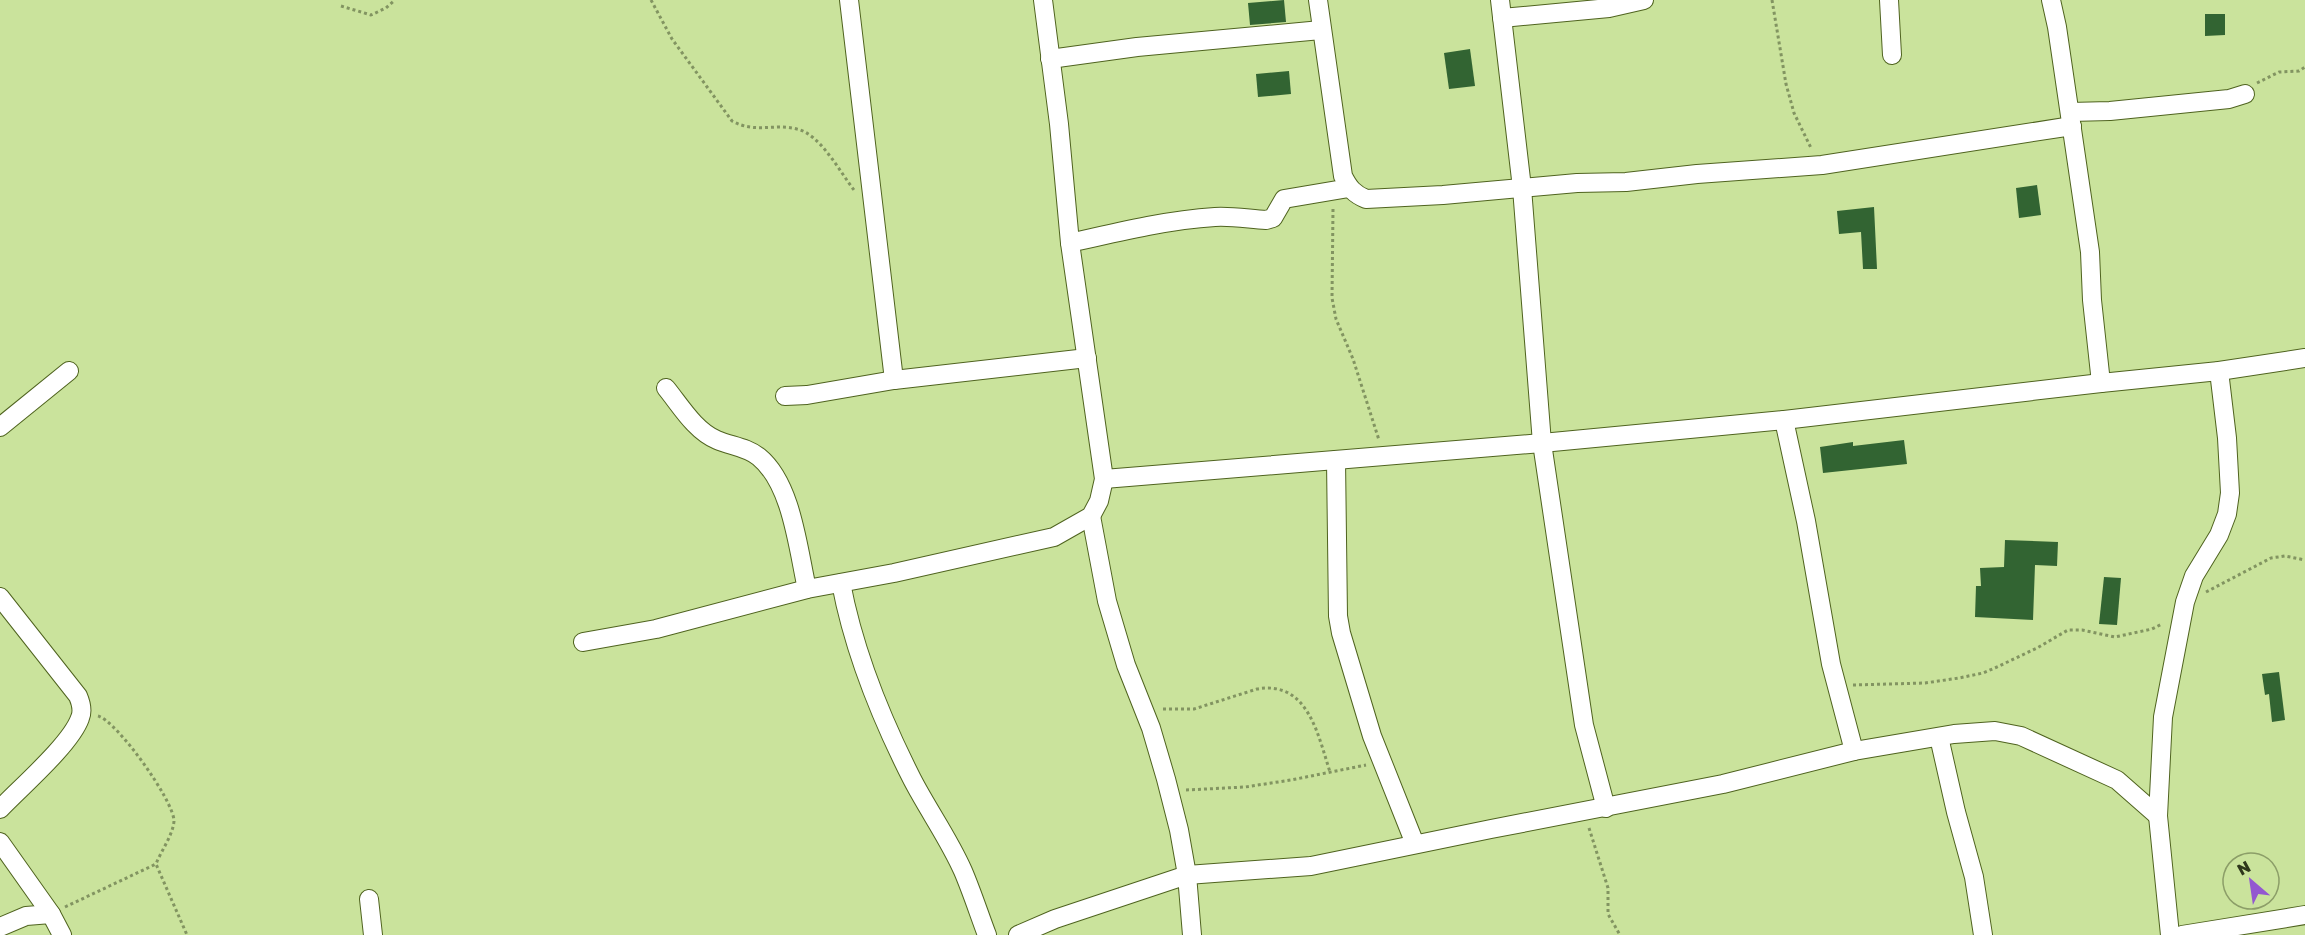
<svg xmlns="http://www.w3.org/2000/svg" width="2305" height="935" font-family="'Golos Text',sans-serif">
	<rect width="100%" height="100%" fill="#cae39c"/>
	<g fill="#326432">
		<polygon points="1284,0 1286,22 1250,25 1248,3"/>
		<polygon points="2205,14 2225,14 2225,35 2205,36"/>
		<polygon points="1470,49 1475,86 1449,89 1444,53"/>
		<polygon points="1289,71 1291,94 1258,97 1256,74"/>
		<polygon points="2037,185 2041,215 2019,218 2016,188"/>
		<polygon points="1874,207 1877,269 1863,269 1861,232 1839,234 1837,211"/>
		<polygon points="1904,440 1907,464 1823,473 1820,447 1853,442 1853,446"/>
		<polygon points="2005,540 2058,542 2057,566 2035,565 2033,620 1975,617 1976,586 1981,586 1980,568 2004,567"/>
		<polygon points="2104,577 2121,578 2117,625 2099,624"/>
		<polygon points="2279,672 2285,720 2272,722 2269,694 2265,695 2262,674"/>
	</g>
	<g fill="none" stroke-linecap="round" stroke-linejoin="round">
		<g stroke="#4f631f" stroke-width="20">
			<g id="street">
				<polyline points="849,0 894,380"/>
				<path d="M1318,0L1343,176C1349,188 1354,194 1366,199L1443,195L1577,183L1626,182L1697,174L1822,165L2072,126"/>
				<polyline points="1500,0 1522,188 1542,443 1584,725 1606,808"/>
				<polyline points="1889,0 1892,55"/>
				<polyline points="2051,0 2057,27 2090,252 2092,300 2101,383"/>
				<polyline points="1502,18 1609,8 1644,0"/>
				<polyline points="1050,59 1137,47 1321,30"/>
				<polyline points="2070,112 2110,111 2229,99 2245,94"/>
				<path d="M1070,243C1118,232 1167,220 1215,217C1232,216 1249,219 1266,220L1273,218L1284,199L1349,188"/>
				<path d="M666,388C680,405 695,431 717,440C731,446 747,447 759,457C792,484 798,549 807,589"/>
				<polyline points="785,396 807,395 894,380 1087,358"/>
				<polyline points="1784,420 1806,521 1831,664 1854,751"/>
				<polyline points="0,427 69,371"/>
				<polyline points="1336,460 1338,616 1341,633 1372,736 1415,844"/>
				<polyline points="1104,479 1542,443 1784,420 2101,383 2219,371 2305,358"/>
				<polyline points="1091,516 1107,601 1126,665 1151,728 1166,779 1179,830 1187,875 1192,935"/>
				<path d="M841,583C854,652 880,716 912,779C928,810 949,839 963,871C972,892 979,914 987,935"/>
				<path d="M0,597L78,696C81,703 83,711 80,718C71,744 21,787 0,809"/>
				<polyline points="583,642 656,629 807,589 894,573 1054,537 1091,516 1099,501 1104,479 1070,243 1059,124 1043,0"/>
				<polyline points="1939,737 1956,812 1974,877 1983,935"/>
				<polyline points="0,842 51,914 62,935"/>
				<polyline points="369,899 373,935"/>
				<polyline points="0,927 26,916 51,914"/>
				<polyline points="1018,935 1055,919 1187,875 1311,866 1491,829 1723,784 1854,751 1954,734 1995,731 2021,736 2117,780 2158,816"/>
				<polyline points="2170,935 2158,816 2163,717 2185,602 2194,576 2219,535 2227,514 2230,493 2227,438 2219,371"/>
				<polyline points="2182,935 2305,915"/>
			</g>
		</g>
		<g stroke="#829461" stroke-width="3" stroke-dasharray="3 3" stroke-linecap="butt">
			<path d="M651,0L672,39L732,121C756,134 774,123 797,129C820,134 840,172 854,190"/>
			<polyline points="1772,0 1786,84 1794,113 1811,148"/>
			<polyline points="341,6 371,15 386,8 395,0"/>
			<polyline points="2257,83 2279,72 2299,71 2305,67"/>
			<polyline points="1333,209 1332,298 1336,319 1353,359 1379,440"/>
			<polyline points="2206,592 2271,558 2285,556 2305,560"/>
			<polyline points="1853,685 1925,683 1959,678 1983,673 1997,667 2037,648 2068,630 2082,630 2115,637 2152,629 2162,624"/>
			<path d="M1163,709H1194L1257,689C1308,680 1318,735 1330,772"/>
			<path d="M98,716C117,721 174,801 174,821C173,835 161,851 156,864L187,935"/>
			<polyline points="1186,790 1245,787 1291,780 1366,765"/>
			<polyline points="1589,828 1608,888 1608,914 1620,935"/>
			<polyline points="65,907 156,864"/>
		</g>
		<use href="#street" stroke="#fff" stroke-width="18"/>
	</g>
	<g transform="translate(2251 881) rotate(331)"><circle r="28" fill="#cae39c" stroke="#8c9e68" stroke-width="1.5"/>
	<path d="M0-4.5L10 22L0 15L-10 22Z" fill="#9358d0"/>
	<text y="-9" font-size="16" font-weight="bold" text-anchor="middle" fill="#2e371b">N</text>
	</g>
</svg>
